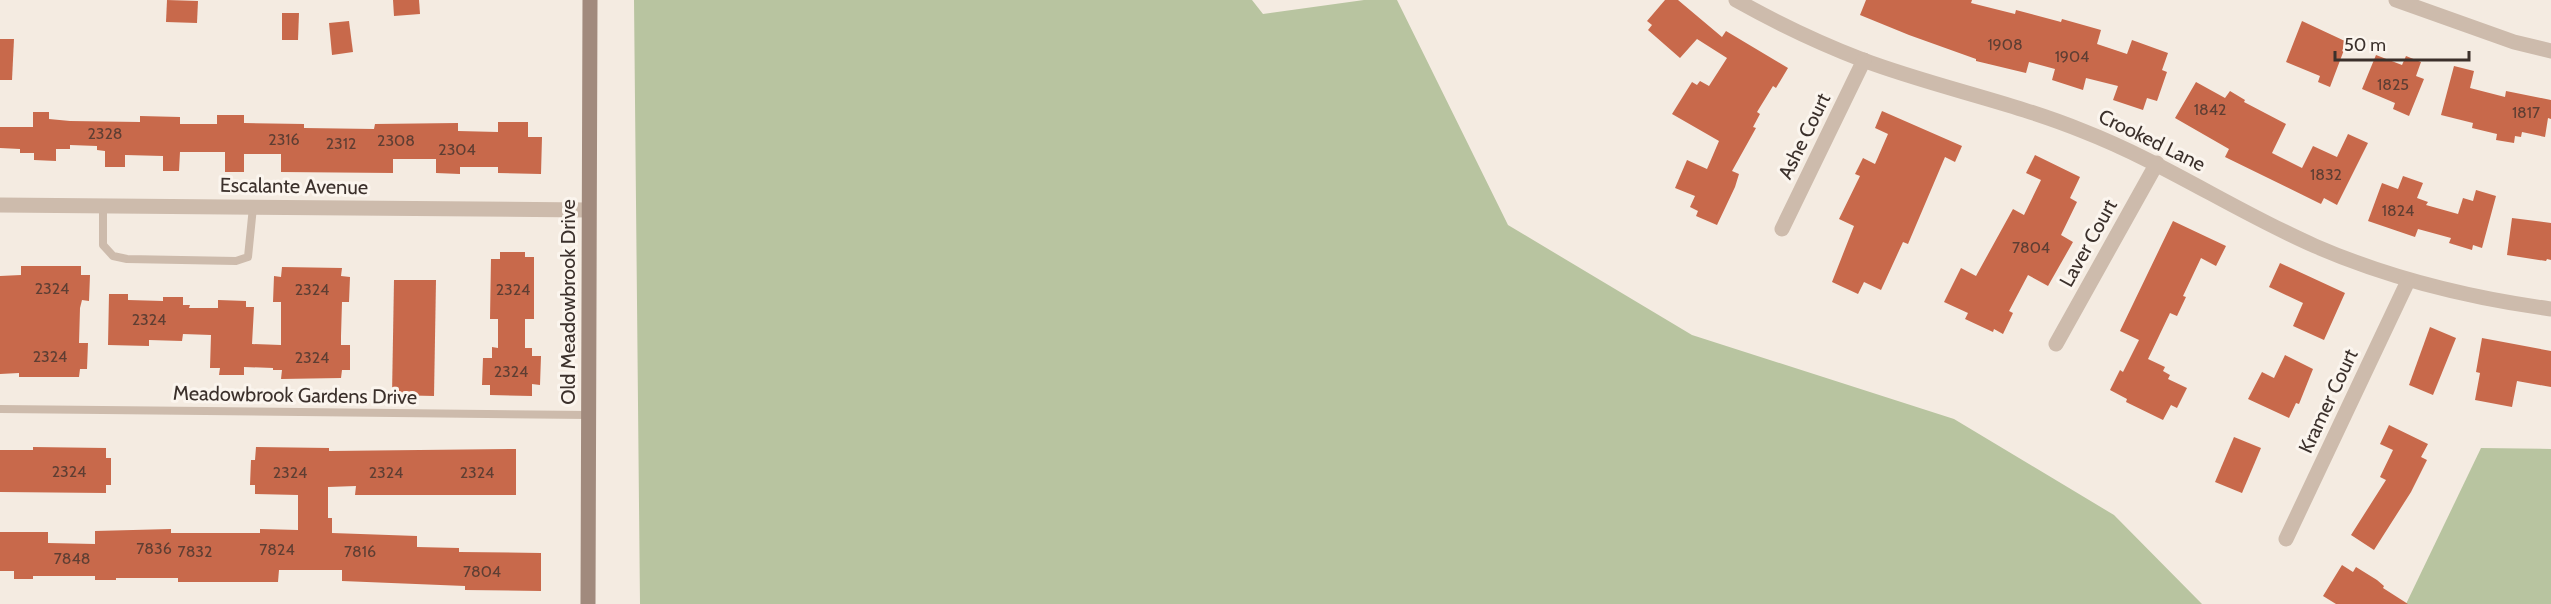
<svg xmlns="http://www.w3.org/2000/svg" width="2551" height="604" font-family="Cabin,sans-serif">
	<rect width="100%" height="100%" fill="#f4ebe1"/>
	<g fill="#b8c4a0">
		<polygon points="634,0 1252,0 1263,14 1364,0 1397,0 1508,225 1692,335 1954,419 2114,515 2202,604 640,604"/>
		<polygon points="2481,448 2551,449 2551,604 2406,604"/>
	</g>
	<g fill="#c8694b">
		<polygon points="167,0 198,1 197,23 166,22"/>
		<polygon points="393,0 419,0 420,14 394,16"/>
		<polygon points="1665,0 1678,0 1722,37 1726,31 1788,68 1776,88 1773,86 1757,112 1760,114 1753,127 1756,128 1732,171 1739,174 1735,187 1717,225 1696,216 1698,211 1690,207 1695,196 1675,188 1687,160 1707,169 1719,141 1672,114 1692,82 1697,85 1700,81 1709,86 1727,58 1697,39 1680,58 1648,30 1652,25 1647,21"/>
		<polygon points="1866,0 1972,0 1971,3 2015,14 2016,10 2061,22 2062,19 2101,30 2097,44 2127,54 2132,40 2168,53 2162,70 2167,72 2157,101 2147,98 2143,110 2113,100 2118,86 2086,78 2083,90 2052,80 2055,69 2029,62 2026,73 1976,61 1976,59 1909,35 1860,15"/>
		<polygon points="282,13 299,13 298,40 282,40"/>
		<polygon points="349,21 353,52 332,55 329,23"/>
		<polygon points="2302,21 2347,42 2330,87 2318,82 2320,76 2286,62"/>
		<polygon points="0,39 14,39 12,80 0,80"/>
		<polygon points="2376,55 2402,65 2406,56 2421,62 2416,76 2424,79 2409,116 2393,109 2395,103 2362,89"/>
		<polygon points="2454,66 2474,71 2470,88 2505,97 2506,91 2551,100 2551,119 2548,118 2545,137 2522,132 2521,137 2515,136 2514,143 2496,140 2497,134 2472,128 2473,123 2441,115"/>
		<polygon points="2196,82 2225,98 2230,91 2245,100 2244,102 2286,124 2272,153 2302,168 2313,146 2337,157 2348,134 2368,143 2337,205 2324,198 2321,204 2225,157 2229,149 2175,118"/>
		<polygon points="1882,111 1962,146 1955,162 1945,157 1908,244 1903,242 1881,290 1864,282 1858,294 1832,282 1854,226 1839,219 1860,176 1855,174 1863,158 1875,164 1888,134 1875,128"/>
		<polygon points="33,112 49,112 49,119 70,121 140,122 140,116 180,117 180,124 217,124 217,115 244,115 244,123 304,124 304,128 374,129 375,124 458,123 458,131 498,132 498,122 528,122 528,137 542,137 541,174 498,173 498,167 460,167 460,174 436,173 436,159 393,159 393,173 281,172 281,154 244,154 244,172 225,172 225,152 180,152 179,171 163,171 163,156 125,155 125,167 105,167 105,151 97,150 97,146 70,145 70,149 56,149 56,161 34,160 34,153 20,153 20,149 0,148 0,127 33,127"/>
		<polygon points="2035,155 2080,177 2070,198 2077,202 2061,235 2073,242 2048,286 2028,275 2009,311 2013,313 2003,334 1994,329 1993,332 1965,319 1968,313 1944,302 1961,268 1976,276 2013,209 2024,215 2041,180 2026,173"/>
		<polygon points="2403,176 2423,183 2417,198 2428,202 2426,205 2458,214 2463,198 2473,201 2476,190 2496,196 2482,248 2473,245 2472,250 2449,243 2451,238 2418,229 2415,237 2368,221 2382,183 2398,189"/>
		<polygon points="2512,218 2551,223 2551,260 2547,259 2546,261 2507,255"/>
		<polygon points="2173,221 2226,246 2216,266 2201,258 2183,296 2186,297 2177,316 2170,313 2148,359 2165,367 2163,371 2170,375 2168,379 2187,388 2177,408 2171,405 2163,420 2126,402 2127,399 2110,390 2120,370 2123,372 2139,340 2120,331"/>
		<polygon points="500,252 525,252 525,257 534,257 534,319 525,319 525,348 532,348 532,356 541,356 540,385 532,384 532,396 490,395 490,385 482,385 483,358 492,358 492,347 498,348 498,319 490,319 491,259 500,259"/>
		<polygon points="2280,263 2345,293 2324,340 2293,326 2303,303 2269,287"/>
		<polygon points="21,266 81,266 81,275 90,275 89,301 82,300 80,308 79,343 88,343 87,369 80,369 79,377 19,377 19,373 0,374 0,276 21,275"/>
		<polygon points="282,267 342,268 341,276 350,277 349,302 342,302 341,336 341,345 350,345 350,370 342,370 341,378 281,379 282,370 273,370 273,368 244,367 244,375 219,375 220,368 210,368 211,335 183,334 182,341 149,340 149,346 108,345 109,294 128,294 128,300 163,301 163,297 183,297 183,305 190,305 189,308 218,308 218,300 246,301 246,307 254,307 252,344 281,345 281,302 273,302 274,276 281,277"/>
		<polygon points="394,280 436,280 434,396 392,395"/>
		<polygon points="2430,327 2456,338 2433,395 2409,385"/>
		<polygon points="2482,338 2551,351 2551,387 2517,381 2512,407 2475,400 2480,373 2476,372"/>
		<polygon points="2285,355 2313,369 2299,404 2296,403 2289,418 2248,399 2262,372 2274,378"/>
		<polygon points="2389,425 2428,444 2421,457 2427,460 2411,492 2374,550 2351,535 2386,480 2380,477 2393,450 2380,444"/>
		<polygon points="2234,437 2261,448 2242,493 2215,482"/>
		<polygon points="33,447 106,448 106,458 111,458 111,485 106,485 106,493 0,492 0,450 33,450"/>
		<polygon points="256,447 329,448 329,451 516,449 516,495 355,495 356,486 328,487 328,518 332,518 332,533 417,536 417,547 459,548 459,552 541,553 541,591 465,590 465,586 342,581 342,570 279,570 278,582 178,582 178,578 116,578 116,580 95,580 95,576 33,576 33,579 14,579 14,571 0,571 0,532 48,532 48,543 95,544 95,531 171,529 171,533 260,533 260,529 298,530 298,495 255,494 255,485 250,485 251,460 255,460"/>
		<polygon points="2342,565 2353,572 2356,567 2377,580 2384,586 2383,588 2408,604 2336,604 2323,596"/>
	</g>
	<g fill="none" stroke-linecap="round" stroke-linejoin="round">
		<g stroke="#cdbbac" stroke-width="8">
			<polyline points="103,206 103,245 113,256 127,259 236,261 248,257 253,207"/>
			<polyline points="0,409 589,415"/>
		</g>
		<g stroke="#cdbbac" stroke-width="15">
			<path d="M1736,0C1777,23 1819,43 1863,60C1935,87 2012,102 2083,131C2165,163 2235,211 2315,246C2391,279 2470,298 2551,309"/>
			<polyline points="2396,0 2514,42 2551,51"/>
			<polyline points="0,205 588,210"/>
			<polyline points="1782,229 1864,60"/>
			<polyline points="2056,344 2157,163"/>
			<polyline points="2286,539 2408,281"/>
		</g>
		<polyline stroke="#a18a7d" stroke-width="15" points="588,604 590,0"/>
	</g>
	<g text-anchor="middle" stroke-width="6" stroke-linejoin="round" paint-order="stroke">
		<g font-size="16" fill="#5e3e33">
			<text x="2005" y="50">1908</text>
			<text x="2072" y="62">1904</text>
			<text x="2393" y="90">1825</text>
			<text x="2210" y="115">1842</text>
			<text x="2526" y="118">1817</text>
			<text x="105" y="139">2328</text>
			<text x="284" y="145">2316</text>
			<text x="396" y="146">2308</text>
			<text x="341" y="149">2312</text>
			<text x="457" y="155">2304</text>
			<text x="2326" y="180">1832</text>
			<text x="2398" y="216">1824</text>
			<text x="2031" y="253">7804</text>
			<text x="52" y="294">2324</text>
			<text x="312" y="295">2324</text>
			<text x="513" y="295">2324</text>
			<text x="149" y="325">2324</text>
			<text x="50" y="362">2324</text>
			<text x="312" y="363">2324</text>
			<text x="511" y="377">2324</text>
			<text x="69" y="477">2324</text>
			<text x="290" y="478">2324</text>
			<text x="386" y="478">2324</text>
			<text x="477" y="478">2324</text>
			<text x="154" y="554">7836</text>
			<text x="277" y="555">7824</text>
			<text x="195" y="557">7832</text>
			<text x="360" y="557">7816</text>
			<text x="72" y="564">7848</text>
			<text x="482" y="577">7804</text>
		</g>
		<g font-size="20" fill="#3b302b" stroke="#fbf5ee">
			<text transform="translate(1804 136) rotate(-64)" y="7">Ashe Court</text>
			<text transform="translate(2152 140) rotate(26)" y="7">Crooked Lane</text>
			<text transform="translate(294 186) rotate(1)" y="7">Escalante Avenue</text>
			<text transform="translate(2088 243) rotate(-61)" y="7">Laver Court</text>
			<text transform="translate(568 302) rotate(-90)" y="7">Old Meadowbrook Drive</text>
			<text transform="translate(295 395) rotate(1)" y="7">Meadowbrook Gardens Drive</text>
			<text transform="translate(2328 401) rotate(-65)" y="7">Kramer Court</text>
		</g>
	</g>
	<path d="M2335 51v9h134v-9" fill="none" stroke="#3b302b" stroke-width="3"/>
	<text x="2344" y="51" font-size="18" fill="#3b302b" stroke="#fbf5ee" stroke-width="4.5" paint-order="stroke">50 m</text>
</svg>
